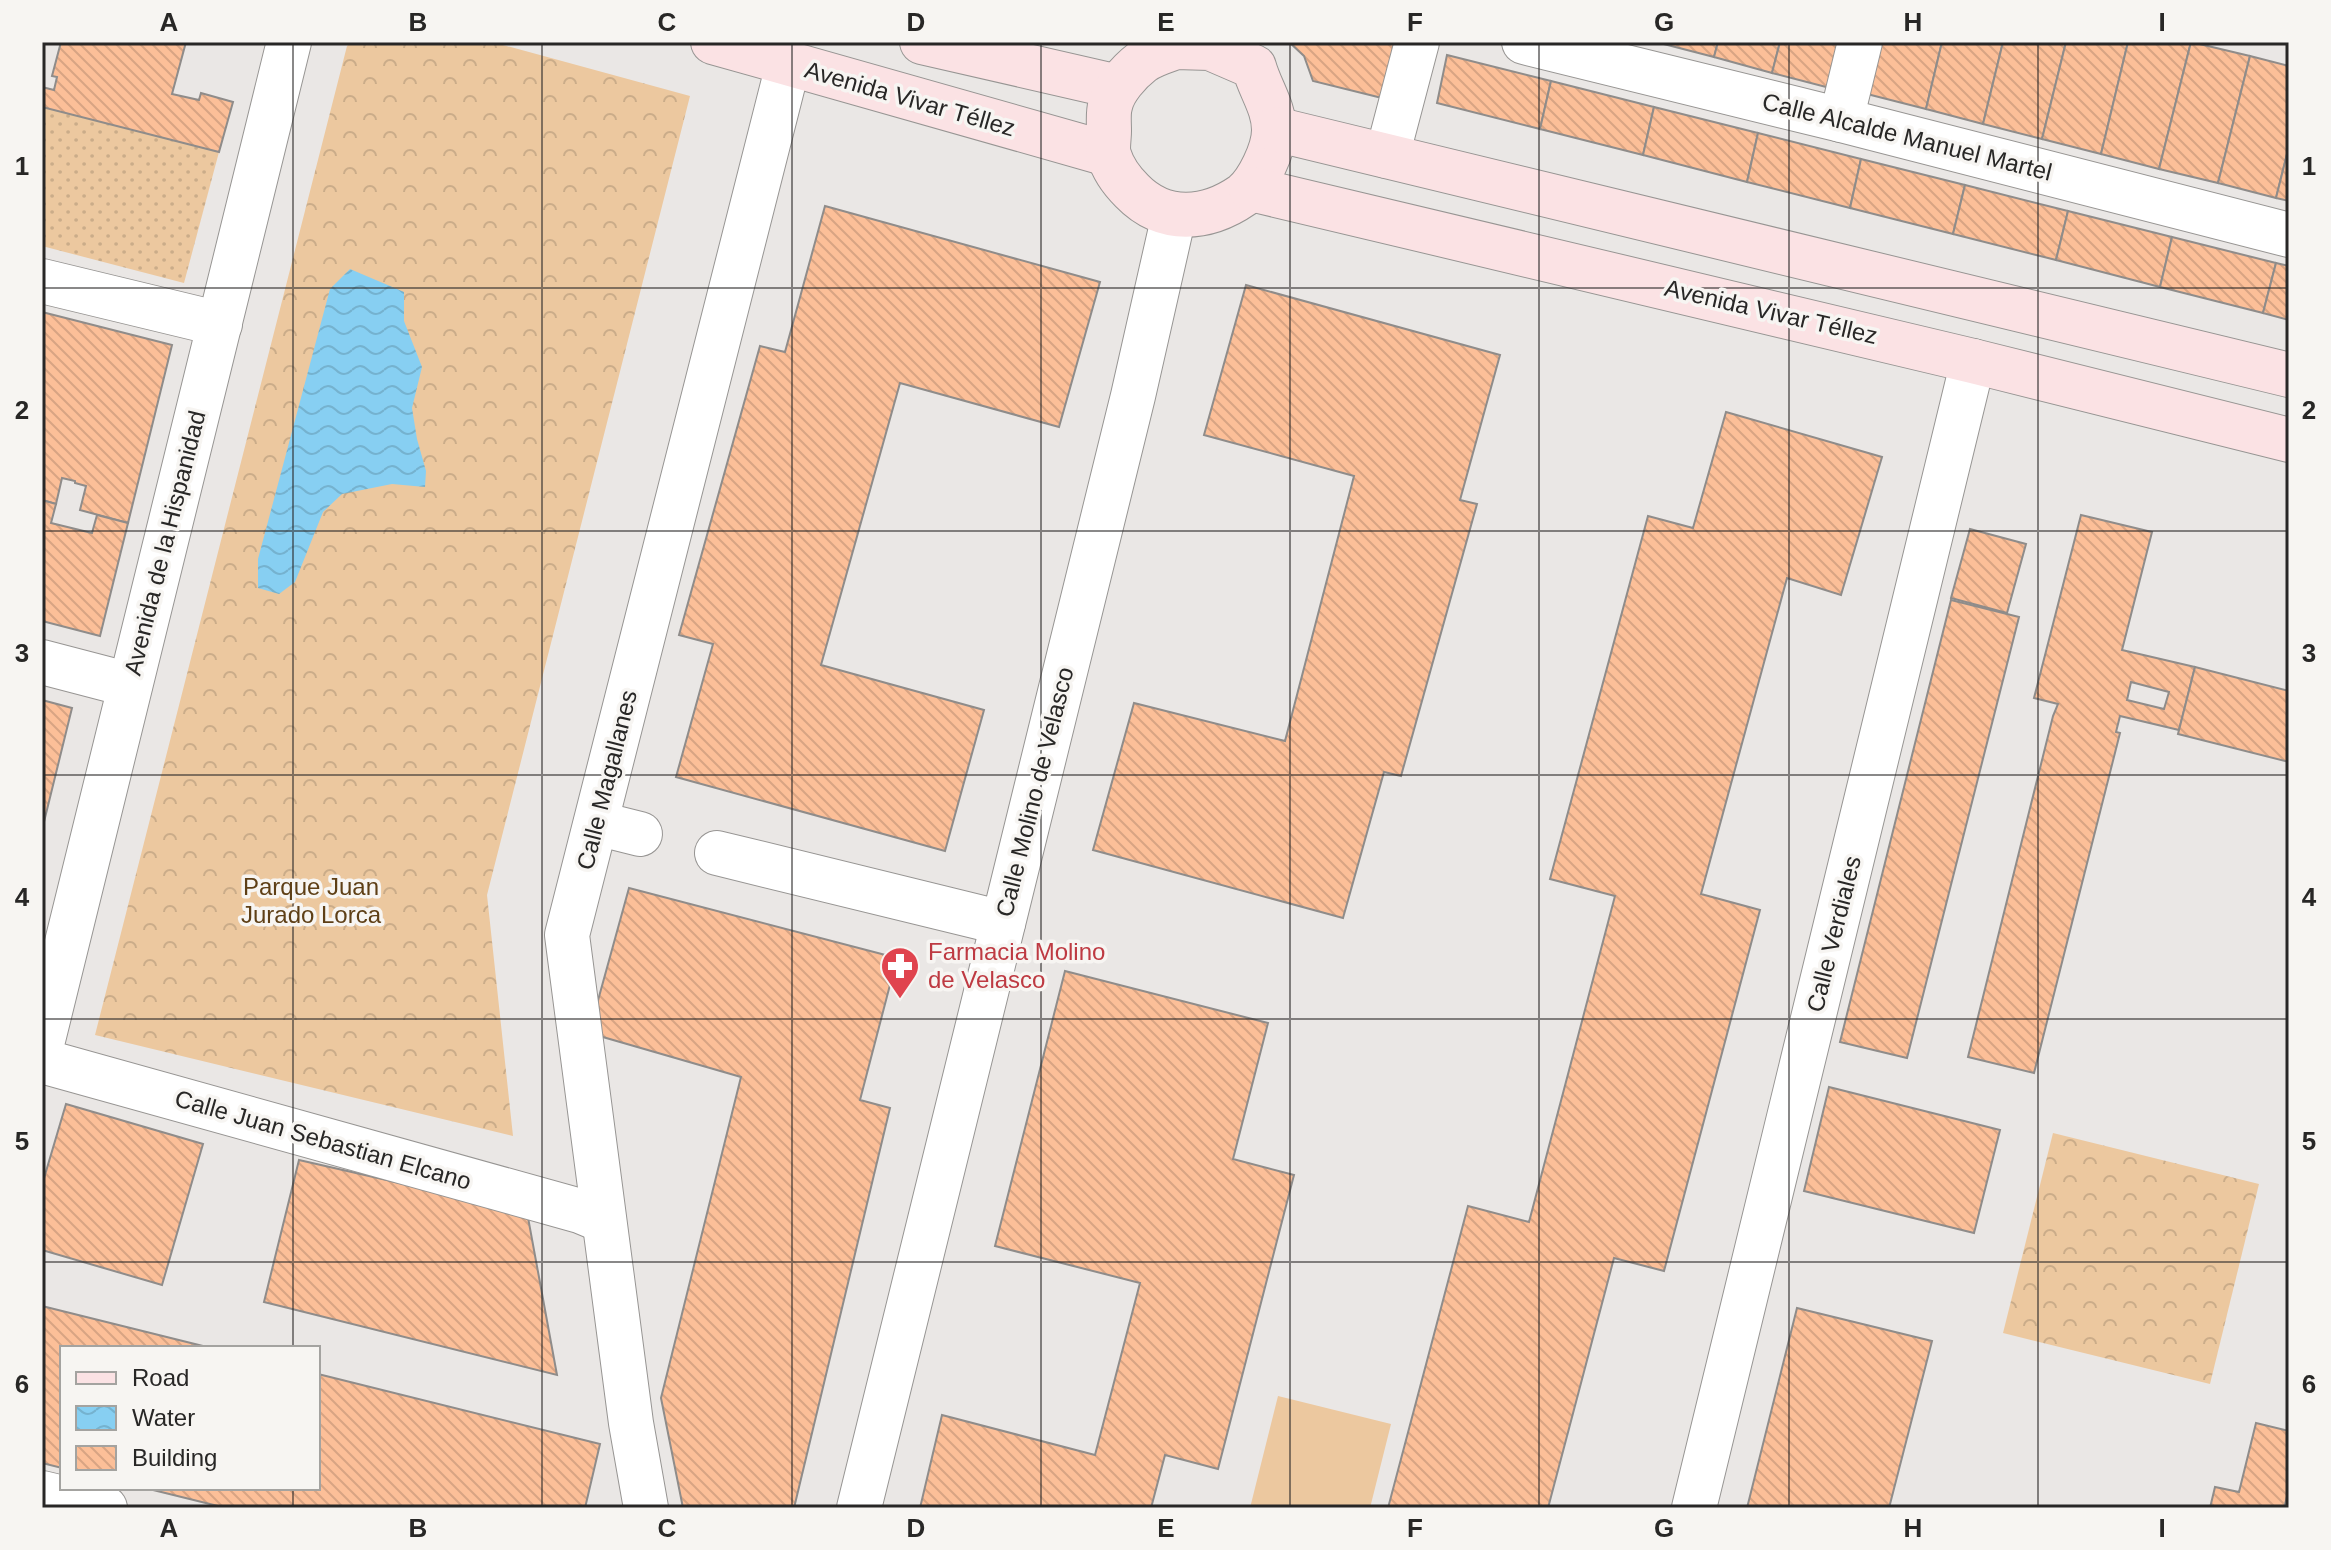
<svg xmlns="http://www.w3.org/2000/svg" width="2331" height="1550" font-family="Arial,sans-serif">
	<defs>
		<pattern id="grass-dots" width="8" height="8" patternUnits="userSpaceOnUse" patternTransform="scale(2)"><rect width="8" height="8" fill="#ecc89f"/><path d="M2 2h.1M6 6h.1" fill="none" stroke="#caac89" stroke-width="1.8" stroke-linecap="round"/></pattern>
		<pattern id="forest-crowns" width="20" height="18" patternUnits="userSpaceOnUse" patternTransform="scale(2)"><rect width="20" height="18" fill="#ecc89f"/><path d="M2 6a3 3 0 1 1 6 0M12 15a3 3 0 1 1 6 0" fill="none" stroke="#caac89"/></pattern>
		<pattern id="water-waves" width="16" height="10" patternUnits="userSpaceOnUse" patternTransform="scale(2)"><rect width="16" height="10" fill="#87cff2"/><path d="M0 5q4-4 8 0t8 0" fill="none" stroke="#75b2cf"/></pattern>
		<pattern id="building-back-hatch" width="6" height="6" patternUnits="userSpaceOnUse" patternTransform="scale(2)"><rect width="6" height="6" fill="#fcbf98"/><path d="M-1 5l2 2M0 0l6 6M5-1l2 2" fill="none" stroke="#d8a483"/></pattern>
	</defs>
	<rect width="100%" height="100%" fill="#eae7e5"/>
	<polygon fill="url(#grass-dots)" points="42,107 219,152 184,283 42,246"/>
	<g fill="url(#forest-crowns)">
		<polygon points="352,42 492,42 690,96 487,895 513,1136 95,1035 347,46"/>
		<polygon points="2053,1133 2259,1184 2210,1384 2003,1333"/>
	</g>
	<polygon fill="#ecc89f" points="1278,1396 1391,1424 1370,1508 1250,1508"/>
	<polygon fill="url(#water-waves)" points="350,269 404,292 404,321 422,367 412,408 417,439 426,471 425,487 392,484 342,494 323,512 295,582 279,594 258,588 258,559 330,289"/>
	<g fill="url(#building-back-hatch)" stroke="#8f8c8a" stroke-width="2" fill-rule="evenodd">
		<polygon points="61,42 186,42 172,94 199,100 201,93 233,102 219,152 42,107 42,87 54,90 57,77 52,76"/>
		<polygon points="1289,42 1397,42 1382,98 1313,81 1304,56"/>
		<polygon points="1656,42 1718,42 1714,57"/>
		<polygon points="1718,42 1780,42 1772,73 1714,57"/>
		<polygon points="1780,42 1842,42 1830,88 1772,73"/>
		<polygon points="1879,42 1942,42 1926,109 1867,94"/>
		<polygon points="1942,42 2003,42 1983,124 1926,109"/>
		<polygon points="2003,42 2066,42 2042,139 1983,124"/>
		<polygon points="2066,42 2128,42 2101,154 2042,139"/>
		<polygon points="2128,42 2191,42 2159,169 2101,154"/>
		<polygon points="2191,42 2250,56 2218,183 2159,169"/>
		<polygon points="1447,55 1551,81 1540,129 1437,103"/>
		<polygon points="2250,56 2289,66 2289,146 2276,198 2218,183"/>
		<polygon points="1551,81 1654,107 1643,155 1540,129"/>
		<polygon points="1654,107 1758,133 1747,182 1643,155"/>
		<polygon points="1758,133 1861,159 1850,208 1747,182"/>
		<polygon points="2289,146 2289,201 2276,198"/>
		<polygon points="1861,159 1965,185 1953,234 1850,208"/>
		<polygon points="1965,185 2068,211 2056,260 1953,234"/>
		<polygon points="825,206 1100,282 1059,427 900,383 821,665 984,710 945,851 676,777 713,644 679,635 760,346 785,352"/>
		<polygon points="2068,211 2172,237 2160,287 2056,260"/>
		<polygon points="2172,237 2276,263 2263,313 2160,287"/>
		<polygon points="2276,263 2289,266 2289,320 2263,313"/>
		<polygon points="1246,285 1500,355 1460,500 1477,504 1401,776 1384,772 1343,918 1093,850 1134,703 1285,741 1354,476 1204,435"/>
		<polygon points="42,312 172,345 128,523 80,510 86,486 75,483 75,481 62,478 56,504 42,500"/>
		<polygon points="1726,412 1882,457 1841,595 1787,578 1701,894 1760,910 1664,1271 1614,1258 1548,1508 1388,1508 1468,1206 1529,1222 1615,896 1550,879 1648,516 1693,528"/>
		<polygon points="42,500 56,504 51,523 92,533 97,515 128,523 100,636 42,621"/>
		<path d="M2081,515L2152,532L2122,650L2195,667L2179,730L2120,716L2116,732L2120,733L2034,1073L1968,1057L2053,716L2058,704L2034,698ZM2131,682L2169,692L2164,709L2127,700Z"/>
		<polygon points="1970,529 2026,544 2007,613 1951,598"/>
		<polygon points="1951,600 2019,617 1907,1058 1840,1042"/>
		<polygon points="2195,667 2289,691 2289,762 2178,734"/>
		<polygon points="42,700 72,708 42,830"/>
		<polygon points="629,888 897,958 860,1100 890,1108 794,1508 683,1508 661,1398 741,1077 589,1033"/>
		<polygon points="1065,971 1268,1023 1233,1159 1294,1175 1218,1469 1165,1455 1151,1508 920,1508 942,1415 1095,1455 1140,1283 995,1246"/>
		<polygon points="1829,1087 2000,1130 1974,1233 1804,1191"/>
		<polygon points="66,1104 203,1144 162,1285 42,1250 42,1185"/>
		<polygon points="299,1160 527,1212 557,1375 264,1302"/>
		<polygon points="42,1306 211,1348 62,1348 62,1468 42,1463"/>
		<polygon points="1797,1308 1932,1341 1889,1508 1747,1508"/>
		<polygon points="318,1374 600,1444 585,1508 226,1508 145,1488 318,1488"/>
		<polygon points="2256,1423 2289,1431 2289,1489 2284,1508 2210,1508 2215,1487 2239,1492"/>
	</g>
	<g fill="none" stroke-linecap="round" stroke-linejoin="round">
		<g stroke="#979593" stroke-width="46">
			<g id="street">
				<polyline points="1524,42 1841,120 2289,235"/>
				<polyline points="1841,120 1860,42"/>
				<polyline points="1387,156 1417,42"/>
				<polyline points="42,281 220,324"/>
				<polyline points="42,662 130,685"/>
				<polyline points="596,823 640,834"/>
				<polyline points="717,853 1003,923"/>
				<polyline points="42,1044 289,42"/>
				<polyline points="42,1061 580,1211 604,1221"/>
				<polyline points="42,1493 105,1508"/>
				<polyline points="646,1508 631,1423 567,935 788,65"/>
				<polyline points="859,1508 1133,396 1174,215"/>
				<polyline points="1694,1508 1973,361"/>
			</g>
		</g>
		<g stroke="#979593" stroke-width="46">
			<g id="secondary">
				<polyline points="713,42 1108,154"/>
				<polyline points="922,42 1118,87"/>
				<path d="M1176,47L1210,48L1254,67C1260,89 1274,107 1274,130C1274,150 1258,183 1243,195C1207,220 1164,224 1132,191C1122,181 1113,169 1109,155C1107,148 1109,138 1109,131C1109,123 1108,113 1110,106C1113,90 1129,72 1142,62C1151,55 1165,51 1176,47Z"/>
				<polyline points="1275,129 2289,375"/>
				<polyline points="1251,189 1973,361 2289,440"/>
			</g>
		</g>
		<use href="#street" stroke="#fff" stroke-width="44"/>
		<use href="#secondary" stroke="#fbe2e4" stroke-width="44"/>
	</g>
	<path fill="none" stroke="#282726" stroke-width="2" stroke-opacity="0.55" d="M293,42V1348M542,42V1508M792,42V1508M1041,42V1508M1290,42V1508M1539,42V1508M1789,42V1508M2038,42V1508M42,288H2289M42,531H2289M42,775H2289M42,1019H2289M42,1262H2289M293,1488V1508"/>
	<defs>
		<g id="pharmacy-pin" transform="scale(2)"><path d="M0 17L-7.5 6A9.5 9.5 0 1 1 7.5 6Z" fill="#e0444e" stroke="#f7f5f2"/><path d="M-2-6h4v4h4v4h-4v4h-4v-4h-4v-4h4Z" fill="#fff"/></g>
	</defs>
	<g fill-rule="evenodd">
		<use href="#pharmacy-pin" x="900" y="966"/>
	</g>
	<g text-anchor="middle" stroke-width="7" stroke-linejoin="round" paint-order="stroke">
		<g font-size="24" fill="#282726" stroke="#f7f5f2">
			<text transform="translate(910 99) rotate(16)" y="8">Avenida Vivar Téllez</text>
			<text transform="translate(1907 137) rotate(14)" y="8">Calle Alcalde Manuel Martel</text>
			<text transform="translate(1771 312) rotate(13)" y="8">Avenida Vivar Téllez</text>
			<text transform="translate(165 543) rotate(-76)" y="8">Avenida de la Hispanidad</text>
			<text transform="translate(607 780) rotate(-76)" y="8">Calle Magallanes</text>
			<text transform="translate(1035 792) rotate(-76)" y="8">Calle Molino de Velasco</text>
			<text transform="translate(1834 934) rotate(-76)" y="8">Calle Verdiales</text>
			<text transform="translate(323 1140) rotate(16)" y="8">Calle Juan Sebastian Elcano</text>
		</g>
		<g font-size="24" fill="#5e3f16" stroke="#f7f5f2">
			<text x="311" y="895">Parque Juan<tspan x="311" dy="28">Jurado Lorca</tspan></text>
		</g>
		<g font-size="24" fill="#be3a42" stroke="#f7f5f2" text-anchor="start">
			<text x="928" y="960">Farmacia Molino<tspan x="928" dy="28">de Velasco</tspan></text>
		</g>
	</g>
	<rect width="2331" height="1550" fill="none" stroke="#f7f5f2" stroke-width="88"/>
	<rect x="60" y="1346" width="260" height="144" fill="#f7f5f2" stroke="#a4a3a0" stroke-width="2"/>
	<rect x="76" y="1372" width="40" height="12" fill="#fbe2e4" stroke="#a4a3a0" stroke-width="2"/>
	<text x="132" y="1386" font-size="24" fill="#282726">Road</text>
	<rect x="76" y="1406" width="40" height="24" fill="url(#water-waves)" stroke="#a4a3a0" stroke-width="2"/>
	<text x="132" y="1426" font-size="24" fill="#282726">Water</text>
	<rect x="76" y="1446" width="40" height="24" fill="url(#building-back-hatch)" stroke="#a4a3a0" stroke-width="2"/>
	<text x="132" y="1466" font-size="24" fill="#282726">Building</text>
	<rect x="44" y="44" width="2243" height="1462" fill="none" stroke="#282726" stroke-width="3"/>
	<g font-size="26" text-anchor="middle" font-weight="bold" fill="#282726">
		<text x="169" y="31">A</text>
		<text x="418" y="31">B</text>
		<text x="667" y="31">C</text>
		<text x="916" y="31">D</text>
		<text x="1166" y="31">E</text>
		<text x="1415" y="31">F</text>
		<text x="1664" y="31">G</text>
		<text x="1913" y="31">H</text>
		<text x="2162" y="31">I</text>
		<text x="22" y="175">1</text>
		<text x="2309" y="175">1</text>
		<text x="22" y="419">2</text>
		<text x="2309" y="419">2</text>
		<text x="22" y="662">3</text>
		<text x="2309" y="662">3</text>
		<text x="22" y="906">4</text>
		<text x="2309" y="906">4</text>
		<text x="22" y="1150">5</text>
		<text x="2309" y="1150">5</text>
		<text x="22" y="1393">6</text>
		<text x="2309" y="1393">6</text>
		<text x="169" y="1537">A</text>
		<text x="418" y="1537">B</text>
		<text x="667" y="1537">C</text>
		<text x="916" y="1537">D</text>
		<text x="1166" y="1537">E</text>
		<text x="1415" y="1537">F</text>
		<text x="1664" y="1537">G</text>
		<text x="1913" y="1537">H</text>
		<text x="2162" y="1537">I</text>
	</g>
</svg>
